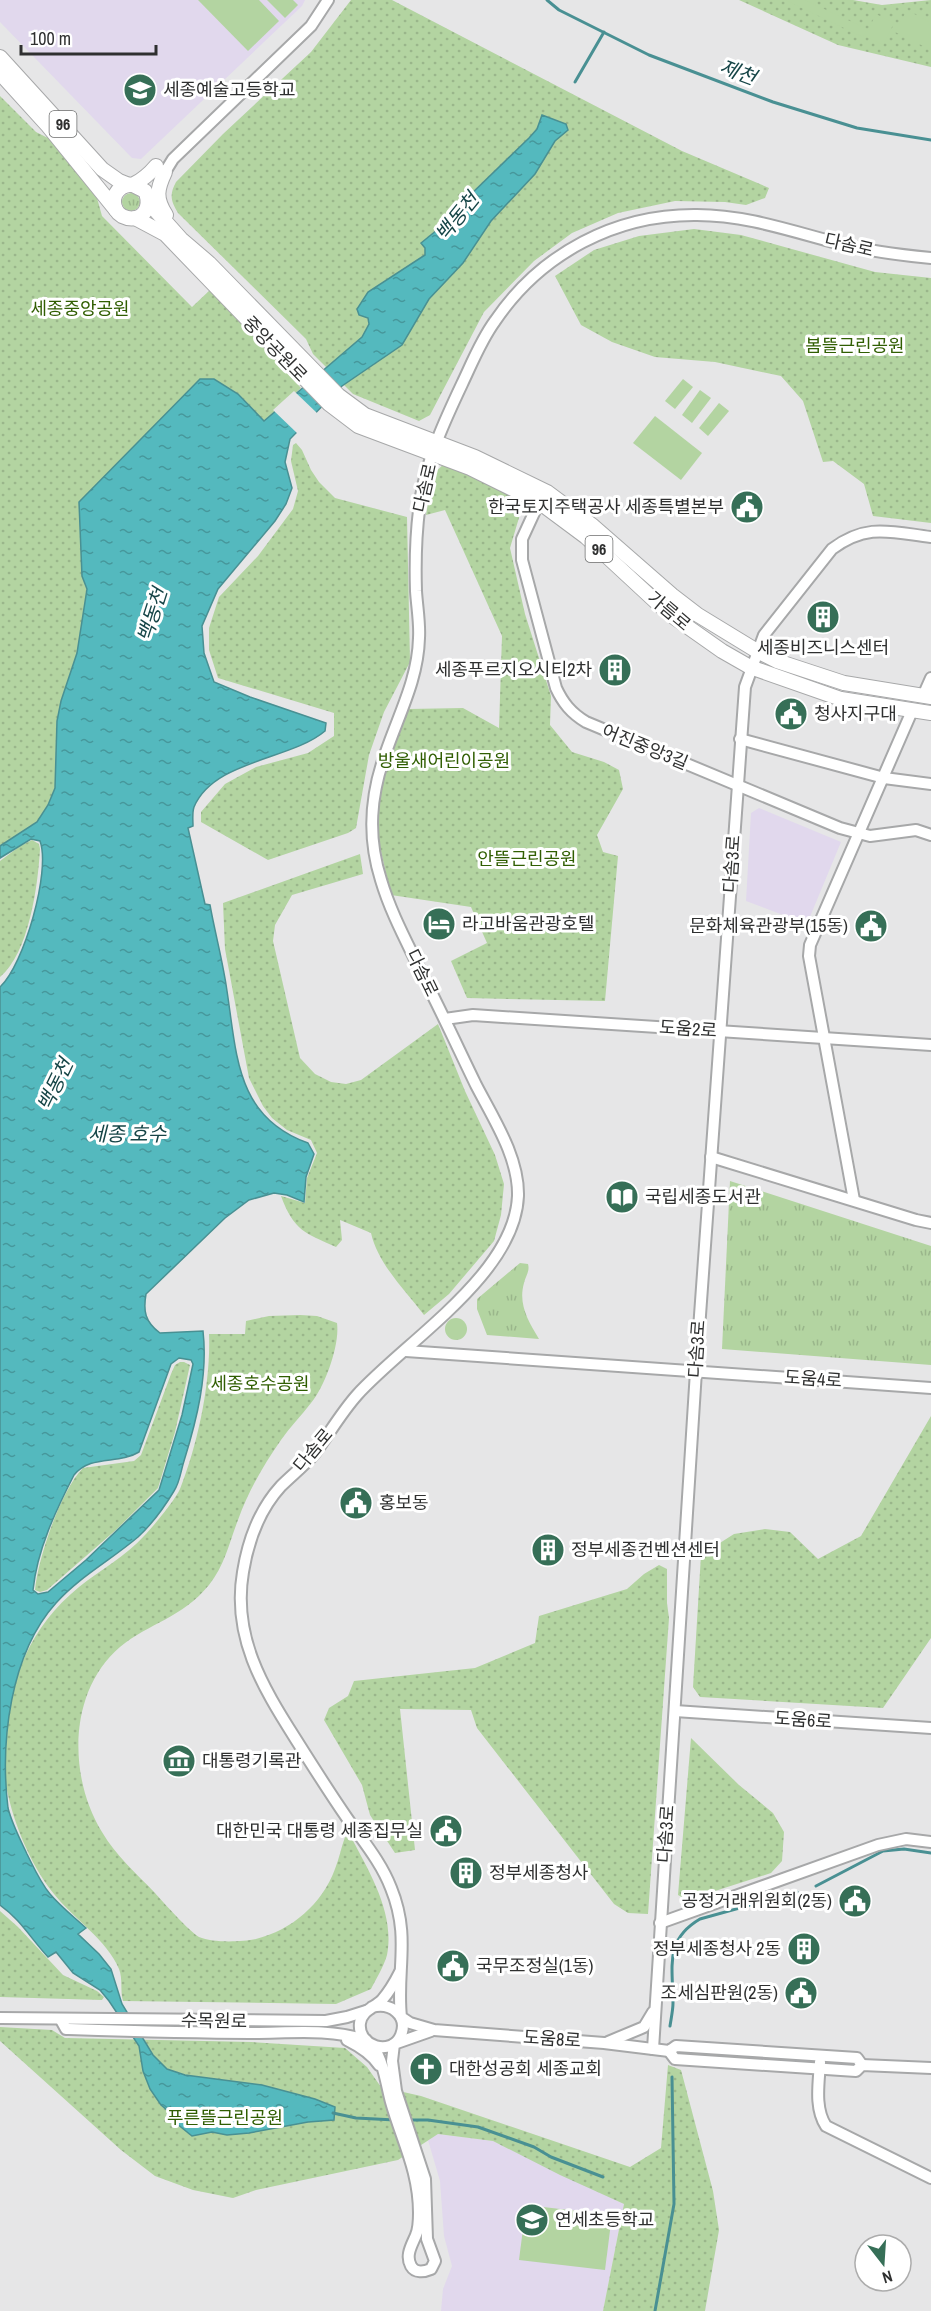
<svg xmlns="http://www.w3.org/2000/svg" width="931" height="2311" font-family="'Archivo Narrow','Noto Sans KR',sans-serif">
	<defs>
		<pattern id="grass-tufts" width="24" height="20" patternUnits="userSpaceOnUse" patternTransform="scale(1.5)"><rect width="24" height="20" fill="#b3d4a1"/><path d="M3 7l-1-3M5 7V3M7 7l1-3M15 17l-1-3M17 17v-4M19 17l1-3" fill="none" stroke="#9ab68b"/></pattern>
		<pattern id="park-dots" width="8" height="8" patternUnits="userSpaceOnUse" patternTransform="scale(1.5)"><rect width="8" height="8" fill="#b3d4a1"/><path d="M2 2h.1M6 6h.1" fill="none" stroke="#9ab68b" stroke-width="1.8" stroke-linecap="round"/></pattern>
		<pattern id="water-ripples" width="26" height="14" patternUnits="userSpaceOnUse" patternTransform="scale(1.5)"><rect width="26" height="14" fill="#54b9be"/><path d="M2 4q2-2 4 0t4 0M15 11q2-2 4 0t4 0" fill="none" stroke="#46979b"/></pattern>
	</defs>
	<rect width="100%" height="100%" fill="#e6e6e7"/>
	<g fill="#e1d8ed">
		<polygon points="0,0 305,0 302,6 141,159 132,158 0,22"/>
		<polygon points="759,808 841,842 807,924 746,901 751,813"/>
		<polygon points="438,2134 493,2141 624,2204 603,2311 441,2311 443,2289 452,2266 444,2236 440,2181 428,2140"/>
	</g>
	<g fill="url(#grass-tufts)">
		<circle cx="131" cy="202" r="9"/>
		<polygon points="730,1181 931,1246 931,1365 722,1349"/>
		<path d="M520,1263L528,1264C530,1271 526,1275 524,1283C518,1304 528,1321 539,1339L487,1335L477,1309V1299Z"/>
		<circle cx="456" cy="1329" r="11"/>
	</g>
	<g fill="url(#park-dots)">
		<path d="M351,0H392L682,151L769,188L765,198L746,205L725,202L675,201L618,213L572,233L534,261L484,312L430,415L419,421L353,394L313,354L306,339L178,213C171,201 169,195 176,182L223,134L311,52Z"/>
		<polygon points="739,0 853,0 882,5 931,0 931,67 838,45"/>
		<polygon points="0,96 36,132 50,139 97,198 102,216 192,307 210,290 301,388 263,422 238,394 214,379 200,379 79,502 82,576 87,589 77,653 61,701 57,721 55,788 48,805 37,822 0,846"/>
		<polygon points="694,229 741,235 875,272 931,278 931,523 873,516 864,484 833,461 823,462 803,401 781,376 715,362 655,357 612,342 581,325 555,276 594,250 639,236"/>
		<polygon points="296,443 302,450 311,470 319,482 335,498 407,517 410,662 384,712 369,755 356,828 348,833 268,860 201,822 201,812 225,784 256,767 308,753 334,736 334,713 218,678 209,650 209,628 219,597 258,556 293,509 298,491 291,461 293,445"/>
		<polygon points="444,464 518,499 521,511 510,548 525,614 551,696 550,725 572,752 604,762 619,770 623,789 597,835 603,852 618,856 605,1001 467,998 451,961 487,943 471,907 391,895 380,847 373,794 408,709 463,708 499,728 502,636 445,510 426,515 433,474"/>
		<path d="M32,840L39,844L40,849C38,885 29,953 0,977V861L20,846Z"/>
		<path d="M360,854L363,874L292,895L275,925L273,941L300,1058L315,1074L331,1082L346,1084L361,1080L438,1024L465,1091L495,1155L504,1184L501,1215L494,1241L449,1294L424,1315C405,1290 378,1264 371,1233L340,1220L342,1240L336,1247C305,1233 294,1231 281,1196L305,1203L307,1178L317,1153L311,1140L287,1130L272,1118L263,1106L249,1078L225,949L223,903Z"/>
		<path d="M300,1315L317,1316L337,1323C340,1345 325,1386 311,1403C301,1416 290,1427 281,1440C264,1464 248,1492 238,1520C229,1543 225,1565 209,1585C182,1618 149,1623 120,1647C68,1691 68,1777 102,1832C116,1856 136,1873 155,1893C163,1902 190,1932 199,1937C213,1943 241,1942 256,1939C292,1930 322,1904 335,1869C339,1859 341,1848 345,1837L352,1839C370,1873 395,1914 387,1955C384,1966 376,1979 371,1989L336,2004L123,2001C120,1991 123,1979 119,1969C108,1941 72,1917 54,1894C30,1865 10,1816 5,1778C4,1766 5,1753 6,1741C9,1679 30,1627 79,1587C100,1570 126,1556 144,1536C153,1527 175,1500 180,1489C198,1444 211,1382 209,1334H245L246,1321L269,1316Z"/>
		<path d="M180,1362H184L190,1365L175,1432L158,1488L117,1529L47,1590L40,1592L35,1590C38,1558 61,1490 83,1468L134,1461L141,1455L171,1374L175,1365Z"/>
		<polygon points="931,1416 931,1638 883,1708 700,1697 693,1687 701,1555 734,1534 765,1529 790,1532 818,1559 861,1536"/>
		<polygon points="659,1565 667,1569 667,1603 669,1618 648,1914 628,1913 614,1904 477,1728 471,1710 400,1709 415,1850 395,1853 370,1815 362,1785 324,1720 329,1708 348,1696 354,1681 475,1668 535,1643 539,1616 627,1589 644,1574"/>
		<polygon points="691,1738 739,1785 773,1813 784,1832 782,1861 771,1873 687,1900 678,1895"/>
		<polygon points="0,1911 18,1927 63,1975 97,1991 104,1997 102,2000 0,1997"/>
		<polygon points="0,2027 52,2030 65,2038 251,2042 345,2048 367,2067 381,2087 421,2096 630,2167 661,2148 668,2065 681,2070 713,2191 719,2230 705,2311 603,2311 624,2204 560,2175 493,2141 438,2134 398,2160 256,2190 233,2198 193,2190 155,2176 121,2150 0,2041"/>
	</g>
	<g fill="#b3d4a1">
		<polygon points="198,0 259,0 279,21 248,51"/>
		<polygon points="267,0 293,0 298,5 285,18"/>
		<polygon points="785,0 805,0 867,29 863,37"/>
		<polygon points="907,10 931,23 931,50 895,32"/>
		<polygon points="876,14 894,23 883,45 865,36"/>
		<polygon points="683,379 693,387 675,409 665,401"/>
		<polygon points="700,390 711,398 692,423 682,415"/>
		<polygon points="719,403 729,411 708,436 699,428"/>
		<polygon points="655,416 702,453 681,480 633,443"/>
		<polygon points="526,2205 612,2215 605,2270 519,2260"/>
	</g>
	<path fill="url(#water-ripples)" stroke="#499093" stroke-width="1.5" fill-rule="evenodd" d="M542,115L566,124L568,130L555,141L535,174L491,221L463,263L429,299L402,345L342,386L290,439L285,462L292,488L286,504L275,521L218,589L202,626L204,653L214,682L250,697L326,723L325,731C291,760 214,760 194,807C192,813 193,820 193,826L188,828L205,904L210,905C215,933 223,962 227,991C237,1056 236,1117 308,1143L314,1154L306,1177L304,1202L287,1195L274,1193L249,1200L225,1218L146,1294C143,1311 145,1322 160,1333L203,1331C208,1375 197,1419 184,1461C181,1470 180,1482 174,1491C165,1506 151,1525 138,1537C111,1560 79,1577 56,1603C10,1654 0,1742 8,1808C12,1824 20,1839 27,1854C34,1868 40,1882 50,1894C60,1906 74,1917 86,1928L78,1934L99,1954L111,1969L122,2004L153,2055L167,2069L185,2075L262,2085L315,2099L335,2107L334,2120L308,2122L249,2133L227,2135L212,2132L192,2136L176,2123L173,2115L161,2105L150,2089L143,2071L139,2046L109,2001L100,1990L73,1973L56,1952L48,1957C32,1940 20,1919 0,1905V987C24,965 51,871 40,841L31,839L0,858V846L37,822L48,805L55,788L57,721L61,701L77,653L87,589L82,576L79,502L200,379H214L238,394L264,421L362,337L369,324L368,318L359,315L357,309L368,292L425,255V248L421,243L448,221L464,201L529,138L537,129ZM179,1358L191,1360L193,1364L182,1415L159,1490L86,1560L48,1592L38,1594L33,1590C37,1550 56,1510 74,1475C91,1454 118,1465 139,1452L171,1364Z"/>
	<polygon fill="#e6e6e7" points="294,391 318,414 298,434 273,410"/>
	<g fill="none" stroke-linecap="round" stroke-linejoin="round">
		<g stroke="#499093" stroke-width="3">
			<polyline points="547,0 559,10 649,55 773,102 857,128 931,140"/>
			<polyline points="575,82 604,32"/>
			<polyline points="816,1886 883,1851 904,1849 931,1853"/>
			<path d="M670,2026C671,2019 673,2010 673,2003C673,1967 664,1940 700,1919L797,1892"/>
			<polyline points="333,2113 356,2118 395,2120"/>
			<polyline points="408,2120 428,2120 478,2127 534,2147 551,2157 603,2177"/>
			<polyline points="655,2311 674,2204 672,2077"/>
		</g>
		<g stroke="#a7a8a9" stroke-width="14">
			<g id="minor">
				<polyline points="165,172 173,159 311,26 328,0"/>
				<path d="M539,502L522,539V560L556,688C563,703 571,713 586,722L840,828L870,836L916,830L931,835"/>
				<polyline points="923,696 931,678"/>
				<polyline points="740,739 884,778 931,784"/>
				<polyline points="445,1019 473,1015 931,1045"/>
				<polyline points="711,1157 916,1220 931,1223"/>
				<polyline points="854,1200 809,956 810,945 912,711"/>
				<polyline points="406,1351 931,1388"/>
				<polyline points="675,1711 931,1728"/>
				<polyline points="660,1923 878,1845 906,1839 931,1842"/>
				<path d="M372,2007C390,2002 409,2015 401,2035C392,2057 357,2047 360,2023C362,2010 374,2008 382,2000C389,1992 395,1982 400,1972"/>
				<polyline points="0,2018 326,2021 347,2017 366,2011"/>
				<path d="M61,2020L66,2029C128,2031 189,2033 251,2033C290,2033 328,2028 366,2040"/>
				<path d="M347,2040C359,2046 371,2053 379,2065"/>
				<polyline points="608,2042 644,2027 653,2012"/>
				<path d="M373,2046C384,2063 386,2083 391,2102C402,2141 419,2171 419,2213C419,2220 419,2228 416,2235C412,2245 405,2255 411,2266C415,2273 424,2272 431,2269L435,2261L427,2239L425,2179L396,2091L392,2061L394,2044L431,2031"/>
				<path d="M653,2049L696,1371L745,687L764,635L832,549C867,523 890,532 931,537"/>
				<polyline points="669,2051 675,2059 856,2071 862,2065 931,2068"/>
				<path d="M820,2062C819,2082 814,2108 826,2126L931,2178"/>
				<path d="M862,2065L857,2058L676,2046L669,2051L604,2043L434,2030L410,2023L401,2017C396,1970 411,1937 391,1888C381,1862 363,1841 347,1818C329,1792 312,1765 295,1738C262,1686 232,1636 243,1572C248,1541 260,1509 281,1486C292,1475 305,1465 315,1453C329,1434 341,1413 357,1395C406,1341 515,1274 518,1196C519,1157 493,1118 476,1085C459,1050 442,1013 424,978C409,946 391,914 381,880C367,836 370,795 386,752C399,714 418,679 419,638C420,623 417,607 416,591C415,559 416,527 421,496C428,457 445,420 462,384C472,363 481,340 495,321C541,253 616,214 697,215C745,215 791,231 837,243C868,251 899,255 931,258"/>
			</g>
		</g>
		<g stroke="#a7a8a9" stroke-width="16">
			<g id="major">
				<polyline points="0,57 102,169 119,181 129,185"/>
				<polyline points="0,73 48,126 116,210"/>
				<path d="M165,172C157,189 155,198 166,215"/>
				<path d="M133,185L145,191C150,201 148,215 136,218C131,219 126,218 122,216C112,210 111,195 121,188C125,185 130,185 134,184C142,180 151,172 156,166"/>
				<polyline points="148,202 181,239 209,263 338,395 365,415 475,457 547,492 593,526 672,595 698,615 757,651 777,661 844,683 931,697"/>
				<polyline points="135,218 165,234 329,404 358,426 470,468 539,502 586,537 668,613 722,651 750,667 841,699 931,713"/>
			</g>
		</g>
		<use href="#minor" stroke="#fff" stroke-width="10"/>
		<use href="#major" stroke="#fff" stroke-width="14"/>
	</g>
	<defs>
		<g id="school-disc" transform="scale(1.725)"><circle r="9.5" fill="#366f57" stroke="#fff"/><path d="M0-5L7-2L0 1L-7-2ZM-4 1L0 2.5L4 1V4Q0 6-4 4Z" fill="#fff"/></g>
		<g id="civic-disc" transform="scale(1.725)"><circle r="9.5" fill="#366f57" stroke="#fff"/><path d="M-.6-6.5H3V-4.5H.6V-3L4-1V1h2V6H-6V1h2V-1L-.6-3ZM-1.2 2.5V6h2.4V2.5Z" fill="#fff"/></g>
		<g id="building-disc" transform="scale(1.725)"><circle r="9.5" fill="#366f57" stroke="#fff"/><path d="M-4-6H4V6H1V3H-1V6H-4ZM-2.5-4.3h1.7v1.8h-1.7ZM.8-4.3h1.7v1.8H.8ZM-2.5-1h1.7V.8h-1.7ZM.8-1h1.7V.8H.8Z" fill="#fff"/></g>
		<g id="hotel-disc" transform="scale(1.725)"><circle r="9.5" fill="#366f57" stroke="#fff"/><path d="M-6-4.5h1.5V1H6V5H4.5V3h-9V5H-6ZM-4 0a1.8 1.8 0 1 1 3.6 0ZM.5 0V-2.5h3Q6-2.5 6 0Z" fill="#fff"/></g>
		<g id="library-disc" transform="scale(1.725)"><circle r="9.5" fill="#366f57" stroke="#fff"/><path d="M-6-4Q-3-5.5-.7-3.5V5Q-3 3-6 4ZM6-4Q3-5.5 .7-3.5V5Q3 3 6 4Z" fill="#fff"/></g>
		<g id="museum-disc" transform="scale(1.725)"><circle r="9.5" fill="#366f57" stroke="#fff"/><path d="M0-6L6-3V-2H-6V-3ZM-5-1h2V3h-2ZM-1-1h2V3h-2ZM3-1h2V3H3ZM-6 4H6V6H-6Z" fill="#fff"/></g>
		<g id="church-disc" transform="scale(1.725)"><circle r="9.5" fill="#366f57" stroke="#fff"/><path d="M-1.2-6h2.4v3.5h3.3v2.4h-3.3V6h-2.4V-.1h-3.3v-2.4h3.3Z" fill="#fff"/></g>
	</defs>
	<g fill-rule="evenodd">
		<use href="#school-disc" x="140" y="90"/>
		<use href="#civic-disc" x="747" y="507"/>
		<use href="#building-disc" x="823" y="617"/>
		<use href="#building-disc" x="615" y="670"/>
		<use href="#civic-disc" x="791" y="714"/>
		<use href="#hotel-disc" x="439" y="924"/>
		<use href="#civic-disc" x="871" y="926"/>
		<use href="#library-disc" x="622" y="1197"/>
		<use href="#civic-disc" x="356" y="1503"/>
		<use href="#building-disc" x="548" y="1550"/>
		<use href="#museum-disc" x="179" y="1761"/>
		<use href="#civic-disc" x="446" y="1831"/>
		<use href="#building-disc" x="466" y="1873"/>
		<use href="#civic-disc" x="855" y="1901"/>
		<use href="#building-disc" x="804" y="1949"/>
		<use href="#civic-disc" x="453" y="1966"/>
		<use href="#civic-disc" x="801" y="1993"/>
		<use href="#church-disc" x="426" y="2069"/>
		<use href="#school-disc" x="532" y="2220"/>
	</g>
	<g text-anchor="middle" stroke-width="6" stroke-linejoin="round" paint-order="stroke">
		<g fill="#fff" stroke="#6d6e6e" stroke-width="1.5">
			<rect x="49.5" y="111" width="27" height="26" rx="4.5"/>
			<rect x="585.5" y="536" width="27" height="26" rx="4.5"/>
		</g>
		<g font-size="16" font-weight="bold" fill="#2f3030">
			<text x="63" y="130">96</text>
			<text x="599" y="555">96</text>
		</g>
		<g font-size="18" fill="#2f3030" stroke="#fff" text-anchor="start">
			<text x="163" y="96">세종예술고등학교</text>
			<text x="724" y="513" text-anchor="end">한국토지주택공사 세종특별본부</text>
			<text x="823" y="654" text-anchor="middle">세종비즈니스센터</text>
			<text x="592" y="676" text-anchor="end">세종푸르지오시티2차</text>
			<text x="814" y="720">청사지구대</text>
			<text x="462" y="930">라고바움관광호텔</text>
			<text x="848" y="932" text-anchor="end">문화체육관광부(15동)</text>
			<text x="645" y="1203">국립세종도서관</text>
			<text x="379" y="1509">홍보동</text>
			<text x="571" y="1556">정부세종컨벤션센터</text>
			<text x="202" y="1767">대통령기록관</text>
			<text x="423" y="1837" text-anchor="end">대한민국 대통령 세종집무실</text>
			<text x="489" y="1879">정부세종청사</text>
			<text x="832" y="1907" text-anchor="end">공정거래위원회(2동)</text>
			<text x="781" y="1955" text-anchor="end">정부세종청사 2동</text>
			<text x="476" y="1972">국무조정실(1동)</text>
			<text x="778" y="1999" text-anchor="end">조세심판원(2동)</text>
			<text x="449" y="2075">대한성공회 세종교회</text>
			<text x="555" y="2226">연세초등학교</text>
		</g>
		<g font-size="18" fill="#2f3030" stroke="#fff">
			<text transform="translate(849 245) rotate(13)" y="6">다솜로</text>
			<text transform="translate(275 349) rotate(46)" y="6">중앙공원로</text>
			<text transform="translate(425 488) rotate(-77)" y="6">다솜로</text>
			<text transform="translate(669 611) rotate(40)" y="6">가름로</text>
			<text transform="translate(645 747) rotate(22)" y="6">어진중앙3길</text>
			<text transform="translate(732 864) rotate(-86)" y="6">다솜3로</text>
			<text transform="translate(422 973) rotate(64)" y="6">다솜로</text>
			<text transform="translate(688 1029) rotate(4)" y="6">도움2로</text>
			<text transform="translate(697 1349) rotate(-86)" y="6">다솜3로</text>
			<text transform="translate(813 1379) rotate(4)" y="6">도움4로</text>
			<text transform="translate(313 1450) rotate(-50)" y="6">다솜로</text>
			<text transform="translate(803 1720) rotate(4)" y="6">도움6로</text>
			<text transform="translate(666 1834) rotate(-86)" y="6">다솜3로</text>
			<text transform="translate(214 2021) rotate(1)" y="6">수목원로</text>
			<text transform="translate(552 2039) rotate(4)" y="6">도움8로</text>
		</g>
		<g font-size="18" fill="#305e02" stroke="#fff">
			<text x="80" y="315">세종중앙공원</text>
			<text x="855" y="352">봄뜰근린공원</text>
			<text x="444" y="767">방울새어린이공원</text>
			<text x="527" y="865">안뜰근린공원</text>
			<text x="260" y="1390">세종호수공원</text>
			<text x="225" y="2124">푸른뜰근린공원</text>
		</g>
		<g font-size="20" font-style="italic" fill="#164547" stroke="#fff">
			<text transform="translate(738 72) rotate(21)" y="7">제천</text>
			<text transform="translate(457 217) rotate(-51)" y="7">백동천</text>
			<text transform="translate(152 615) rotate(-72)" y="7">백동천</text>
			<text transform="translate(55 1085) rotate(-64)" y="7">백동천</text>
			<text x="127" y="1141">세종 호수</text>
		</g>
	</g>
	<g transform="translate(883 2263) rotate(163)"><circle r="28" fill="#ffffff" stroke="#acacac" stroke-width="1.5"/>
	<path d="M0-4.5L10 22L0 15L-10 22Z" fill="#366f57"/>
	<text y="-9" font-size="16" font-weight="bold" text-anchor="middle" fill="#2f3030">N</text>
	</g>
	<path d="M21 45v9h135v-9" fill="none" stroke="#2f3030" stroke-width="3"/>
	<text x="30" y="45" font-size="18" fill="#2f3030" stroke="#ffffff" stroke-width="4.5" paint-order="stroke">100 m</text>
</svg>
